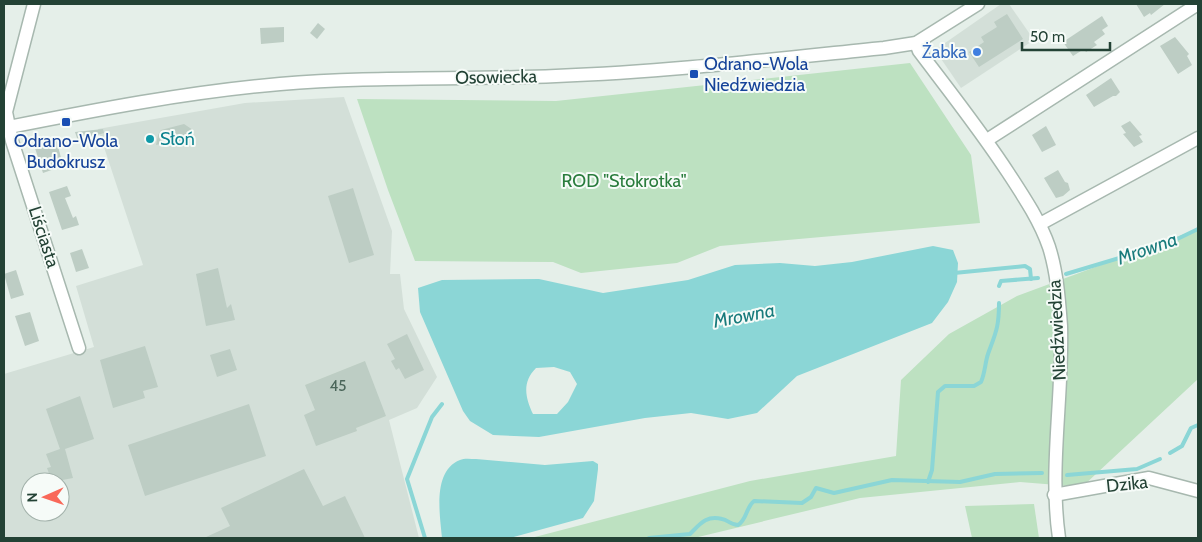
<svg xmlns="http://www.w3.org/2000/svg" width="1202" height="542" font-family="Cabin,sans-serif">
	<rect width="100%" height="100%" fill="#e5efe9"/>
	<g fill="#d3dfd8" fill-rule="evenodd">
		<polygon points="1001,4 1009,4 1034,40 961,88 935,50"/>
		<path d="M344,97L392,231L390,274H400L404,309L437,377L417,408L389,420L419,538H4V374L94,347L76,286L143,265L98,129L245,103ZM30,482H60V512H30Z"/>
	</g>
	<g fill="#bde1c1">
		<polygon points="910,63 971,155 980,223 720,246 677,263 581,273 553,262 415,261 388,190 357,99 556,101"/>
		<polygon points="1198,229 1198,379 1082,487 1020,482 860,498 694,538 531,538 750,481 896,456 901,380 949,334 1017,296"/>
		<polygon points="1034,504 1039,538 972,538 965,506"/>
	</g>
	<g fill="#8bd6d6" fill-rule="evenodd">
		<path d="M933,246L953,250L958,263L957,282L948,302L932,323L797,376L757,413L728,419L691,413L645,418L539,437L493,435L470,421L463,411L420,312L418,288L442,280L539,279L603,293L688,280L735,265L780,263L815,266L852,262ZM554,367L570,372L577,384L568,402L557,414H533C525,397 522,382 536,368Z"/>
		<path d="M476,459L545,465L593,461L598,464V469L594,501L583,518L510,538H442C440,515 432,471 460,460C464,458 471,459 476,459Z"/>
	</g>
	<g fill="none" stroke-linecap="round" stroke-linejoin="round">
		<g stroke="#8bd6d6" stroke-width="4">
			<polyline points="954,273 1025,266 1030,269 1031,279"/>
			<polyline points="1066,274 1169,243 1198,229"/>
			<polyline points="999,286 1001,281 1038,278"/>
			<polyline points="1170,453 1182,446 1191,428 1198,425"/>
			<polyline points="1067,475 1137,469 1160,459"/>
			<path d="M928,482L932,470L938,392L945,386H974L981,382C985,373 985,363 988,354C996,332 999,327 999,303"/>
			<polyline points="425,538 407,479 432,417 442,404"/>
			<path d="M649,538L690,534C700,524 706,515 722,519C728,520 731,525 738,525C747,520 746,507 754,501L802,503L811,497L816,488L834,493L892,480L960,482L995,474L1042,473"/>
		</g>
	</g>
	<g fill="#bdcdc4">
		<polygon points="1136,4 1165,4 1151,15 1150,13 1144,17"/>
		<polygon points="1007,14 1023,39 979,67 969,52 984,42 981,37 997,27 994,22"/>
		<polygon points="1102,16 1108,26 1102,30 1105,34 1094,42 1097,45 1086,52 1084,49 1073,56 1063,42"/>
		<polygon points="318,23 325,29 317,39 310,33"/>
		<polygon points="284,27 284,42 261,44 260,28"/>
		<polygon points="1175,37 1189,54 1187,56 1192,65 1178,74 1160,46"/>
		<polygon points="1111,78 1120,92 1116,96 1113,96 1094,107 1086,95"/>
		<polygon points="1130,121 1142,135 1139,136 1143,142 1134,147 1123,134 1126,133 1121,126"/>
		<polygon points="184,124 193,130 191,139 185,141 172,141 156,145 158,135 161,130"/>
		<polygon points="1046,126 1056,145 1042,152 1032,135"/>
		<polygon points="103,129 104,133 78,141 75,132"/>
		<polygon points="56,138 63,166 43,173 34,145"/>
		<polygon points="1058,170 1065,182 1068,183 1070,190 1063,196 1056,198 1044,178"/>
		<polygon points="67,186 71,196 65,198 73,218 76,216 79,225 62,230 49,192"/>
		<polygon points="353,188 374,255 349,263 328,196"/>
		<polygon points="82,249 89,268 76,272 70,253"/>
		<polygon points="218,268 227,308 231,304 235,320 206,326 196,274"/>
		<polygon points="16,270 24,295 11,299 4,274"/>
		<polygon points="30,312 39,341 25,346 15,316"/>
		<polygon points="407,334 424,370 405,379 399,368 396,370 391,361 395,359 387,344"/>
		<polygon points="145,346 158,387 143,391 145,398 113,408 100,360"/>
		<polygon points="230,349 237,370 217,377 210,355"/>
		<polygon points="365,361 386,416 356,428 357,431 316,446 304,415 315,410 305,385"/>
		<polygon points="80,396 94,439 65,449 73,478 52,482 47,468 51,467 46,454 60,449 46,409"/>
		<polygon points="249,404 266,456 145,496 128,445"/>
		<polygon points="304,469 323,506 345,496 365,538 204,538 230,526 221,508"/>
	</g>
	<g fill="none" stroke-linecap="round" stroke-linejoin="round">
		<g stroke="#a7b8af" stroke-width="15">
			<g id="minor">
				<polyline points="34,4 6,112 12,141 79,348"/>
				<path d="M916,43L919,51C950,92 981,131 1009,174C1024,197 1040,221 1049,247C1057,272 1059,300 1061,326C1063,397 1049,468 1059,538"/>
				<path d="M4,128C95,110 187,92 280,84C372,76 464,80 556,76C666,72 775,59 884,48L916,43L978,4"/>
				<polyline points="987,140 1198,4"/>
				<polyline points="1040,224 1198,138"/>
				<polyline points="1054,495 1149,478 1198,491"/>
			</g>
		</g>
		<use href="#minor" stroke="#fff" stroke-width="12"/>
	</g>
	<circle fill="#3f7fe0" stroke="#f6fbf8" stroke-width="2" cx="977" cy="52" r="5"/>
	<g fill="#1a4fb4" stroke="#f6fbf8" stroke-width="2">
		<rect x="689" y="69" width="10" height="10" rx="2.5"/>
		<rect x="61" y="117" width="10" height="10" rx="2.5"/>
	</g>
	<circle fill="#0f9aa8" stroke="#f6fbf8" stroke-width="2" cx="150" cy="139" r="5"/>
	<g text-anchor="middle" stroke-width="4" stroke-linejoin="round" paint-order="stroke">
		<g font-size="15" fill="#4a6559">
			<text x="338" y="391">45</text>
		</g>
		<g font-size="18" fill="#366cbe" stroke="#f6fbf8" text-anchor="end">
			<text x="967" y="58">Żabka</text>
		</g>
		<g font-size="18" fill="#164399" stroke="#f6fbf8" text-anchor="start">
			<text x="704" y="70">Odrano-Wola<tspan x="704" dy="21">Niedźwiedzia</tspan></text>
			<text x="66" y="147" text-anchor="middle">Odrano-Wola<tspan x="66" dy="21">Budokrusz</tspan></text>
		</g>
		<g font-size="18" fill="#234235" stroke="#f6fbf8">
			<text transform="translate(496 77) rotate(-1)" y="6">Osowiecka</text>
			<text transform="translate(44 237) rotate(72)" y="6">Liściasta</text>
			<text transform="translate(1057 330) rotate(-93)" y="6">Niedźwiedzia</text>
			<text transform="translate(1127 484) rotate(-6)" y="6">Dzika</text>
		</g>
		<g font-size="18" fill="#0d838f" stroke="#f6fbf8" text-anchor="start">
			<text x="160" y="145">Słoń</text>
		</g>
		<g font-size="18" fill="#2a7c3d" stroke="#f6fbf8">
			<text x="624" y="187">ROD "Stokrotka"</text>
		</g>
		<g font-size="19" font-style="italic" fill="#187b7c" stroke="#f6fbf8">
			<text transform="translate(1147 248) rotate(-19)" y="7">Mrowna</text>
			<text transform="translate(744 315) rotate(-11)" y="7">Mrowna</text>
		</g>
	</g>
	<rect width="1202" height="542" fill="none" stroke="#234235" stroke-width="10"/>
	<g transform="translate(45 497) rotate(268)"><circle r="24" fill="#f6fbf8" stroke="#a2b1aa"/>
	<path d="M0-4L9 19L0 12L-9 19Z" fill="#f96859"/>
	<text y="-8" font-size="14" font-weight="bold" text-anchor="middle" fill="#234235">N</text>
	</g>
	<path d="M1022 42v8h88v-8" fill="none" stroke="#234235" stroke-width="2.5"/>
	<text x="1030" y="42" font-size="15" fill="#234235" stroke="#f6fbf8" stroke-width="4" paint-order="stroke">50 m</text>
</svg>
